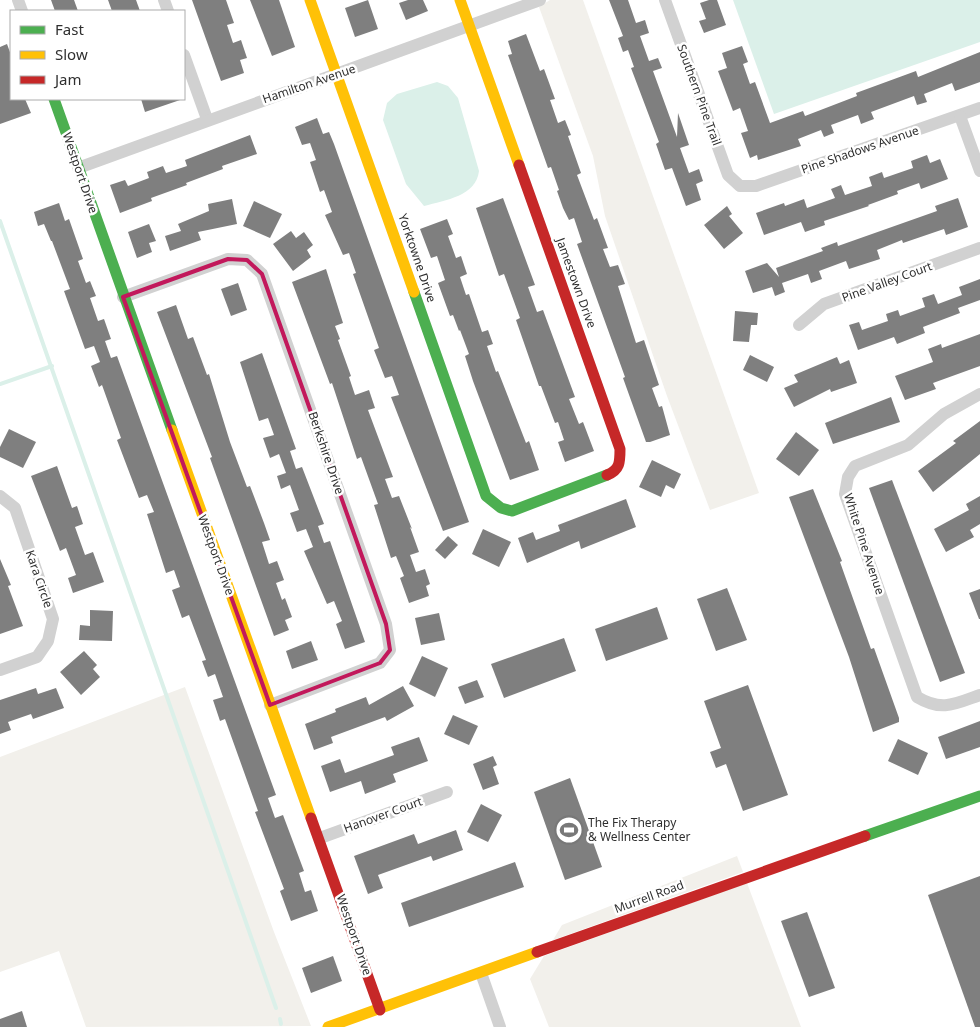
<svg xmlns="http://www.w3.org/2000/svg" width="980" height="1027" font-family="'Noto Sans',sans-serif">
	<rect width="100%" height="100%" fill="#fff"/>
	<g fill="#f2f0eb">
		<polygon points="550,0 583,0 759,493 710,510 667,396 605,216 593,156 539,7"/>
		<polygon points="185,687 274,932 311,1026 86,1027 59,951 0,972 0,757"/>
		<polygon points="737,856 743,872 553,940 562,925"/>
		<polygon points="747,883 801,1027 549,1027 530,979 544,956"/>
	</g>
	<g fill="#dbf0e9">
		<polygon points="733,0 980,0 980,42 774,114"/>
		<path d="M437,82L448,86L458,98L479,171C476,196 446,200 424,206L406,184L383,120L387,103L397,94Z"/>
	</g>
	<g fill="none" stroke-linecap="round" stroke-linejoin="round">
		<g stroke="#dbf0e9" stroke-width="4">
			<polyline points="0,221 276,1008"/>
			<polyline points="0,384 52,366"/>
			<polyline points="280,1019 281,1024"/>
		</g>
	</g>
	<g fill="#7f7f7f">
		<polygon points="51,0 74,0 78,11 55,11"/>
		<polygon points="108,0 136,0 140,11 112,11"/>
		<polygon points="192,0 226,0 234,23 227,25 233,43 241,40 247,58 240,60 244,73 221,81"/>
		<polygon points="250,0 279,0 295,47 272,56"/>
		<polygon points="368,0 378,29 355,37 345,8"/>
		<polygon points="408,0 423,0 428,11 406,20 399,3"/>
		<polygon points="609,0 628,0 636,23 645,20 649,33 640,36 649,61 658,58 662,68 653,71 677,137 678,113 689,145 680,148 689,173 699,169 703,181 696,184 701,200 686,206 672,168 665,170 656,144 659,142 631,68 634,67 628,50 623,52 618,38 623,36"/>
		<polygon points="709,0 717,0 726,25 704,33 699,21 706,19 700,3"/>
		<polygon points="526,34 540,71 544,69 555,99 550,100 558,123 565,120 571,135 568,136 581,173 577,175 594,220 597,218 608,248 603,249 610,267 618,265 625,284 618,286 636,343 644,340 659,385 652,388 659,407 662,406 670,435 650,442 646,442 623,378 625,377 577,244 582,242 574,218 569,220 563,208 557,191 559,190 551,167 548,168 508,55 512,54 508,41"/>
		<polygon points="7,44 11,55 11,99 25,99 31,113 0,124 0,47"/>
		<polygon points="742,46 748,62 743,64 750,84 755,82 770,123 803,111 805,116 857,96 856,93 916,71 918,77 980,52 980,82 955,91 952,83 924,94 927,102 917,105 914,96 871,112 874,119 861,124 858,115 831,125 834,133 824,137 821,130 798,139 801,146 758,160 757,155 750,158 741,133 748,131 740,108 733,111 718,71 727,68 722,53"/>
		<polygon points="141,99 180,99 180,100 145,112"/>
		<polygon points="317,118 323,134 329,132 334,144 469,522 443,531 391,397 399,395 392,376 385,378 374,350 379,348 353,274 356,273 349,253 343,255 325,215 332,212 324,190 320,192 310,162 316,160 310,143 302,145 295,127"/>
		<polygon points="250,135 257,154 222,166 223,169 186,183 187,185 151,198 152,201 120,213 110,185 125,180 128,186 149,178 147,172 163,166 166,173 187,166 185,160"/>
		<polygon points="927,155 930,163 940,159 948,179 921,189 919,183 897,191 898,194 868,205 869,206 824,221 825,225 805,232 801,222 764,235 756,213 784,203 785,206 804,199 807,208 835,198 831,189 841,185 845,195 872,186 869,177 882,172 884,178 913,168 911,161"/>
		<polygon points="503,198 535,285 528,287 537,312 543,310 575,397 569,399 579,424 583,422 594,451 565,462 558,442 564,440 558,422 555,423 541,386 539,386 516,320 520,318 504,274 499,276 476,208"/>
		<polygon points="958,198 968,227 946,235 944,229 903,243 902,240 877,250 880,259 849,269 846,261 819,271 822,279 811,283 808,274 782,283 785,292 775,296 772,287 753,293 745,271 767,263 779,277 776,268 823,251 821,248 837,242 838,246 937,211 935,206"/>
		<polygon points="232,199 237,224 198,232 201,240 170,251 165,236 181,231 178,224 209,211 208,204"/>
		<polygon points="254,201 282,214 270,238 243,226"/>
		<polygon points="59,203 65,221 69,219 83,259 78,261 86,283 90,281 96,296 90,298 98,321 104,319 111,339 105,341 111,358 117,356 276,795 268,798 275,818 283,815 304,871 299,873 305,892 311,890 318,911 291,921 280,891 284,889 255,812 258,811 225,719 220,721 213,700 223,697 215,674 208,677 202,661 206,660 189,615 182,618 172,590 180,587 174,570 166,573 147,514 154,512 147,495 139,498 117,440 121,438 102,385 99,387 91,366 100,362 94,346 85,349 64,291 70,289 52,241 51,241 44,224 38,226 34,212"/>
		<polygon points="727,206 732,214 729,216 743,233 724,249 704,225"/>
		<polygon points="447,219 453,234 448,236 456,258 461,256 467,274 460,277 466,295 469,294 482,332 488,330 493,344 487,346 496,372 498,371 526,443 529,441 539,470 510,480 473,381 465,356 469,354 460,330 459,331 453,315 450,316 438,283 445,280 437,256 431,258 420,229"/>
		<polygon points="149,224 156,241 149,243 152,252 137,258 128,232"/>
		<polygon points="291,231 296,238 304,232 313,245 307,250 311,257 293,271 273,244"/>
		<polygon points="326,269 343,323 335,326 340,339 338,340 351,376 349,377 355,395 369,390 375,408 368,410 393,477 385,479 392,498 399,496 412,529 410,527 419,552 410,555 416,572 425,569 430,584 426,586 429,596 409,603 400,578 404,576 396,556 391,558 374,505 378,504 361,457 357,459 332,383 330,384 292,282"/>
		<polygon points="980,279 980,300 958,308 960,313 923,327 925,333 897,344 894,337 858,350 849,325 859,322 862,330 888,321 886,314 898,310 900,316 925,307 922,298 934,294 938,304 962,295 959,287"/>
		<polygon points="238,283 247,310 231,316 221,289"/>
		<polygon points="176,305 188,339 193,337 207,375 209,374 230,442 247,487 250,486 264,523 270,540 262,542 269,564 277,561 284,580 276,583 282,600 285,598 292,617 285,620 289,630 274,636 210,458 212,457 157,312"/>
		<polygon points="735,311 758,313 757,325 751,325 749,342 733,341"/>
		<polygon points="980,334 980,366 933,383 936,389 905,400 895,376 933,362 928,349 941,344 942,348"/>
		<polygon points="262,353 296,449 290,451 296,469 302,467 324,524 318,526 324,543 330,541 365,642 345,649 336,624 342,621 334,601 327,604 304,551 313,547 306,529 297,532 290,513 299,510 290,485 281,489 277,476 286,473 279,454 270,458 263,438 274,435 268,418 259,421 240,362"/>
		<polygon points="750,355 774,367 767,382 743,370"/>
		<polygon points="837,357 840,364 849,360 857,383 831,392 830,389 794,407 784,388 798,382 794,375"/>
		<polygon points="891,397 900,422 833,444 825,423"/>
		<polygon points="980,421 980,454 933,492 918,471 956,443 953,441"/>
		<polygon points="9,429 36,442 23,468 0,457 0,447"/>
		<polygon points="796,432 819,450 799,476 776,459"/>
		<polygon points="652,460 681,474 674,489 666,485 661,497 639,487"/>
		<polygon points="57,466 72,508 77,506 83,524 75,527 85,555 93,552 104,582 73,593 68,578 76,575 66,548 60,551 31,476"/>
		<polygon points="892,480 965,673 940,682 869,488"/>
		<polygon points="813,489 842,561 840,562 871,649 874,648 899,718 899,722 873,732 849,657 789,497"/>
		<polygon points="980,496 980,524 970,530 974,537 946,552 934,529 969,510 966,504"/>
		<polygon points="626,499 636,527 581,549 579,541 527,563 518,538 533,532 536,540 560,531 558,525"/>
		<polygon points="483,529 511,542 499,567 472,554"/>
		<polygon points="448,536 458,545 445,559 435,550"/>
		<polygon points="0,559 11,585 8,586 23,626 0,634"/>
		<polygon points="727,588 747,640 716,651 697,599"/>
		<polygon points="980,589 980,619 979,619 969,593"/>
		<polygon points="657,607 668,639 606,661 595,629"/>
		<polygon points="90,610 113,611 112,641 79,640 80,625 90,626"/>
		<polygon points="439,613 445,640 421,645 415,618"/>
		<polygon points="564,638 576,671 504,698 491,664"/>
		<polygon points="311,641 318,660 292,669 286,651"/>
		<polygon points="84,651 97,665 93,669 100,677 81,695 60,672"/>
		<polygon points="422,656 448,668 435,697 409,684"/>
		<polygon points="477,680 484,697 465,704 458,687"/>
		<polygon points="748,685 788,795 743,811 726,764 716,768 710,752 721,748 704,701"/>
		<polygon points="403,686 414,706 387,721 385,717 331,737 333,743 314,750 305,724 336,712 335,709 366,697 369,705"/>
		<polygon points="36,688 38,694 56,688 64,708 33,719 31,714 8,722 11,730 0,734 0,700"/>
		<polygon points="453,715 478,726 469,745 444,734"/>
		<polygon points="980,721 980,747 946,759 938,737"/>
		<polygon points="419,737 428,761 393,774 396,782 365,794 361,781 330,792 321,766 340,759 345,773 394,755 391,747"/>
		<polygon points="898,739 928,753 918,775 888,761"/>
		<polygon points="493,756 497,765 493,767 499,784 483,790 473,764"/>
		<polygon points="570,778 602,867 565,880 534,792"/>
		<polygon points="481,804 502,815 488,842 467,832"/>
		<polygon points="456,830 463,850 433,861 431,856 378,875 383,888 368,894 354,856 414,834 418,844"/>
		<polygon points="515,862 524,887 409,927 401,903"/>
		<polygon points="980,876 980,1027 975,1027 928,895"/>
		<polygon points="807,912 835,988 809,997 781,921"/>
		<polygon points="333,956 342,981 311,993 302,968"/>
		<polygon points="22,1011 27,1027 0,1027 0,1019"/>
	</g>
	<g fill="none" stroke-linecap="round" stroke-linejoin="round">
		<g stroke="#d1d1d1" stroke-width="12">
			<polyline points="18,0 22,11"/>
			<polyline points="164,0 168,11"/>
			<polyline points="665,0 728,175 740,186 756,186 980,108"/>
			<polyline points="184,55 207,119"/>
			<polyline points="960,116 980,171"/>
			<polyline points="78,168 540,0"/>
			<polyline points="123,297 228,259 247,260 262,274 386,624 390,650 380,663 270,705"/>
			<polyline points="799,325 824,304 980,248"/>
			<path d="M980,394L944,414L908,445L855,466L848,477L845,494L917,697C942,712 955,704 980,695"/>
			<polyline points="0,496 15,508 53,619 48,641 37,657 0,670"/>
			<polyline points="320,838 447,792"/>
			<polyline points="481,973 500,1027"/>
		</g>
		<g stroke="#4caf50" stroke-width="11">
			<polyline points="54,99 172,430"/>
			<polyline points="414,292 486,496 501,508 512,511 607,475"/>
			<polyline points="865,836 980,796"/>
		</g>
		<g stroke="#ffc107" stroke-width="11">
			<polyline points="310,0 414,292"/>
			<polyline points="460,0 519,165"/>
			<polyline points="172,430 311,818"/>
			<polyline points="328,1027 537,952"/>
		</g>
		<g stroke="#c62828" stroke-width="11">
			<path d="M519,165L620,449C620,462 620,470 607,475"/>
			<polyline points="311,818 380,1010"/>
			<polyline points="537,952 865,836"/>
		</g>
	</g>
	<path fill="none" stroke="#c2185b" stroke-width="4" stroke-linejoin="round" d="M228,259L247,260L262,274L386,624L390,650L380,663L270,705L123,297Z"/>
	<defs>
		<g id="stadium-ring" transform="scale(1.4375)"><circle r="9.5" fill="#fff" stroke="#787878" stroke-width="1.5"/><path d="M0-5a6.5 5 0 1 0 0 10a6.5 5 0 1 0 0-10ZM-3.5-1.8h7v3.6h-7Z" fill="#787878"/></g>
	</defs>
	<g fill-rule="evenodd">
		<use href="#stadium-ring" x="569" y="830"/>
	</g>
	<g text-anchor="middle" stroke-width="5" stroke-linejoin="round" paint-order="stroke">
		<g font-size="12" fill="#2f2f2f" stroke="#fff">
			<text transform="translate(309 84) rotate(-19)" y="4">Hamilton Avenue</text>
			<text transform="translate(699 95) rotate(70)" y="4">Southern Pine Trail</text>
			<text transform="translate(860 150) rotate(-19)" y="4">Pine Shadows Avenue</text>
			<text transform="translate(80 173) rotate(71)" y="4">Westport Drive</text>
			<text transform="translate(417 258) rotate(71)" y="4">Yorktowne Drive</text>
			<text transform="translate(887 282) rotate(-20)" y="4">Pine Valley Court</text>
			<text transform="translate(576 283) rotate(70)" y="4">Jamestown Drive</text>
			<text transform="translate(326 453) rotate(71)" y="4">Berkshire Drive</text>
			<text transform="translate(864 544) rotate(72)" y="4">White Pine Avenue</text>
			<text transform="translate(216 555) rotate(70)" y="4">Westport Drive</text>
			<text transform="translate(39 579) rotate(71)" y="4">Kara Circle</text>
			<text transform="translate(383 815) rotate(-20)" y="4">Hanover Court</text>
			<text transform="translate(649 897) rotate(-20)" y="4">Murrell Road</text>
			<text transform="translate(354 935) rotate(71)" y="4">Westport Drive</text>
		</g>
		<g font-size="12" fill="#2f2f2f" stroke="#fff" text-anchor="start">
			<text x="588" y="827">The Fix Therapy<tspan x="588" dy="14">&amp; Wellness Center</tspan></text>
		</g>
	</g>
	<rect x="10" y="10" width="175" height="90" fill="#ffffff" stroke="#acacac"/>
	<rect x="20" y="26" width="25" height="8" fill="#4caf50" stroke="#acacac"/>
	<text x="55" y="35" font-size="15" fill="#2f2f2f">Fast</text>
	<rect x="20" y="51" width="25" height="8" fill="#ffc107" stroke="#acacac"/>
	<text x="55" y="60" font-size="15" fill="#2f2f2f">Slow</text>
	<rect x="20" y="76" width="25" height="8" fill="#c62828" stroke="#acacac"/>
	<text x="55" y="85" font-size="15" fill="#2f2f2f">Jam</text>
</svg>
